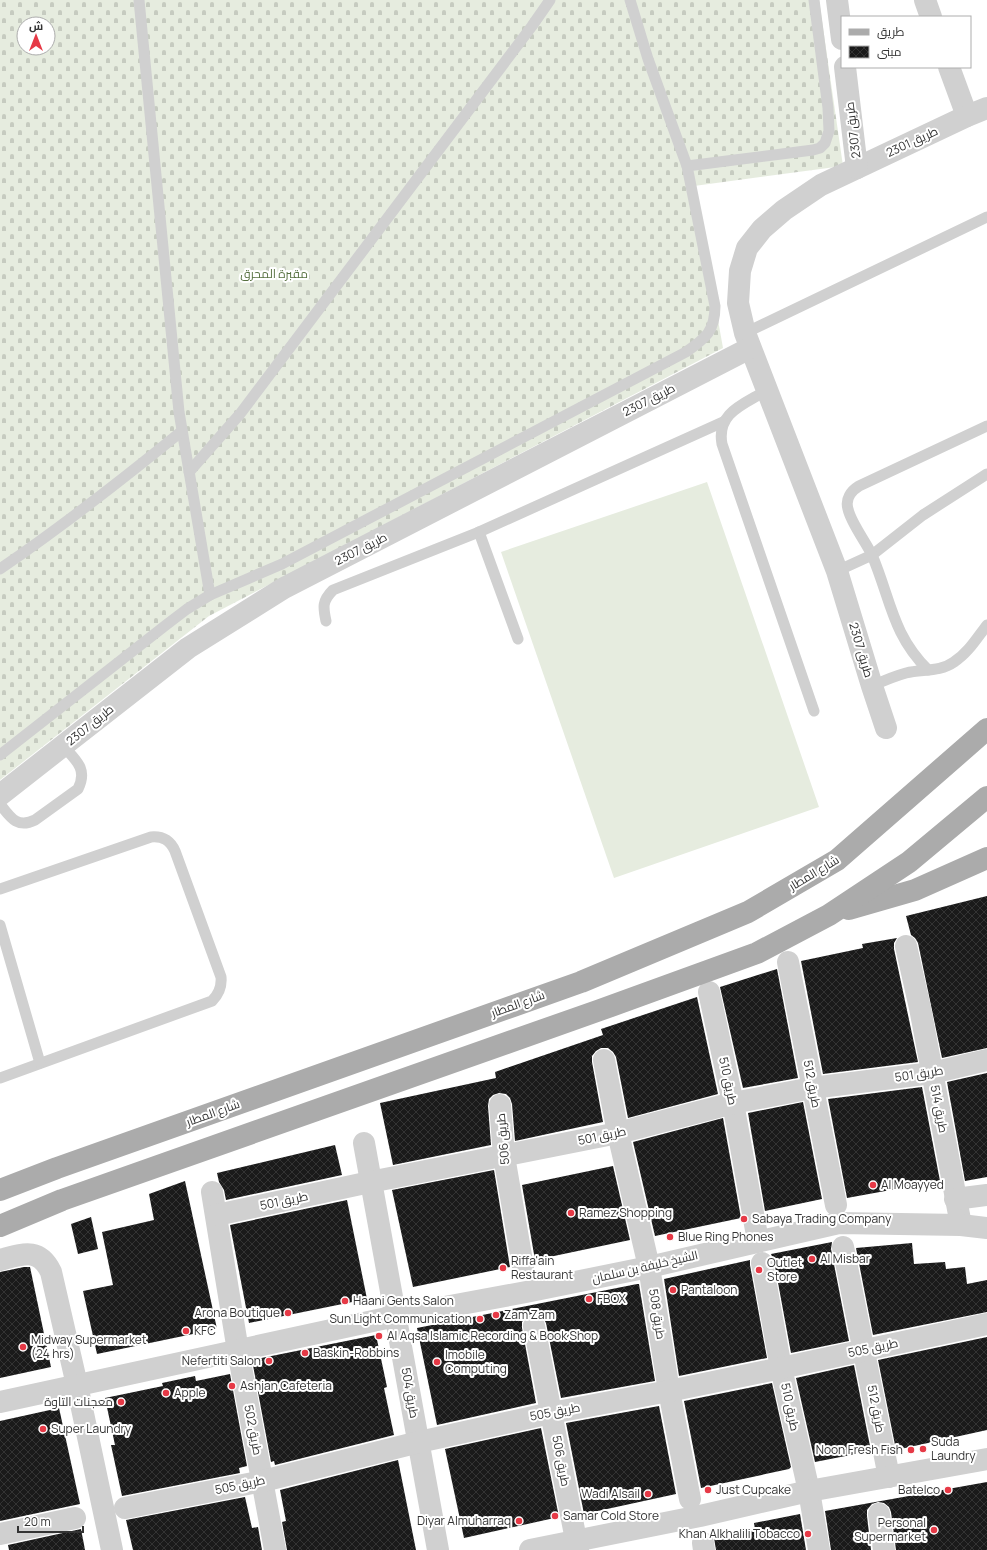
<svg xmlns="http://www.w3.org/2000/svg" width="987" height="1550" font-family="Manrope,Cairo,sans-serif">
	<defs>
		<pattern id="cemetery-stones" width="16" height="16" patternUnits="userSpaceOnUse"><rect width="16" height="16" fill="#e6ecdf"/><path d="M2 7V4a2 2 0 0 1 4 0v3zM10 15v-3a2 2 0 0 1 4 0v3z" fill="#c6cbc0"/></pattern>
		<pattern id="building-cross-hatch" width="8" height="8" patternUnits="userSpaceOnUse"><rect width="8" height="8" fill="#1a1a1a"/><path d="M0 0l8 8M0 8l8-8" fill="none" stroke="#333"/></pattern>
	</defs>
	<rect width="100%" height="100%" fill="#fff"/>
	<path fill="url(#cemetery-stones)" fill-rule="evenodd" d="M0,0H819L843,166L694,186L723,348L209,616L0,780ZM24,24H48V48H24Z"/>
	<polygon fill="#e6ecdf" points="707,482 819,807 614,878 501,552"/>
	<g fill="url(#building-cross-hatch)">
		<polygon points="987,896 987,1048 942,1058 918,943 915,938 911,935 906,916"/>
		<polygon points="897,938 894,943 894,949 918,1062 823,1074 801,961 863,948 862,944"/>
		<polygon points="777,969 798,1078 743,1088 720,987"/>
		<polygon points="697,997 718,1094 628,1118 616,1057 613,1052 608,1048 601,1048 596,1051 592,1056 592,1062 603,1122 515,1141 512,1104 510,1098 506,1094 499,1093 493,1095 489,1099 488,1106 491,1145 393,1165 380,1103 496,1078 495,1072 603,1035 601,1029"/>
		<polygon points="987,1073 987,1177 965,1181 947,1082"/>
		<polygon points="922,1087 940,1181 847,1198 828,1099"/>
		<polygon points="803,1102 822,1199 765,1211 748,1113"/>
		<polygon points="723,1118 741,1218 655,1236 633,1142"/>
		<polygon points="335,1145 342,1175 226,1200 224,1190 219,1182 217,1173"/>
		<polygon points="613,1166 630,1240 535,1260 522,1185"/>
		<polygon points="494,1170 510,1267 413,1287 392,1190"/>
		<polygon points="185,1181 217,1329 97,1354 83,1291 113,1285 102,1232 154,1220 149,1194"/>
		<polygon points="347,1200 367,1299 249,1323 230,1225"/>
		<polygon points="91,1217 98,1249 78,1254 71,1224"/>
		<polygon points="832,1242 831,1249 849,1341 791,1353 774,1261 771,1254"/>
		<polygon points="912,1243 914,1264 945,1262 946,1269 965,1267 967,1284 987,1280 987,1312 873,1335 856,1248"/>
		<polygon points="750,1260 750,1265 767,1358 679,1376 664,1279"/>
		<polygon points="24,1267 30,1267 51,1367 0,1378 0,1272"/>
		<polygon points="637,1284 639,1284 655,1381 561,1398 546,1323 543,1318 538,1314 531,1314 526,1317 522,1322 522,1328 536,1403 437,1425 417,1328"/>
		<polygon points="376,1335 387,1387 384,1388 394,1435 275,1465 274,1461 271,1462 252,1360"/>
		<polygon points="987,1337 987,1430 896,1450 878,1360"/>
		<polygon points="854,1365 871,1451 815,1462 796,1378"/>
		<polygon points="230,1374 247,1466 239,1468 240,1473 122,1496 111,1445 115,1445 105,1398 163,1386 162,1383 195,1376 196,1381"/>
		<polygon points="772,1383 791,1467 789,1469 701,1488 684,1401"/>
		<polygon points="659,1406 676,1494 584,1514 566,1423"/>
		<polygon points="59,1408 80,1504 0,1521 0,1421"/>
		<polygon points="541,1428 559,1517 464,1538 445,1449"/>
		<polygon points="398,1460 416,1550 287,1550 282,1522 286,1521 280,1490"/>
		<polygon points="987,1482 987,1550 896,1550 891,1512 889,1507 884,1503 878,1502 872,1504 867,1510 867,1516 871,1550 831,1550 825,1511"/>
		<polygon points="245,1497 252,1528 258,1527 262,1550 133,1550 126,1520"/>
		<polygon points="800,1514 806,1550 716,1550 714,1538 755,1530 754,1523"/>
		<polygon points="81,1529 85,1550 9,1550 8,1545"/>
	</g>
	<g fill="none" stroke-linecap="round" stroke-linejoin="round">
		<g stroke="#d0d0d0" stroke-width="11">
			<polyline points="139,0 179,412 210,595"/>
			<polyline points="687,166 813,150 820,148 825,143 829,131 828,108 814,0"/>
			<polyline points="745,333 987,217"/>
			<path d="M767,390C745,404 716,412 722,444L814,711"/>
			<polyline points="189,472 240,414 532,26 550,0"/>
			<polyline points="479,532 518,639"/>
			<path d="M0,569C63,526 123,479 182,431"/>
			<polyline points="837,571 872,555 923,515 987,474"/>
			<path d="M326,621C323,607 322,601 333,590L479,532L723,422"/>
			<path d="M928,670C892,634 891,600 872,555C866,542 851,523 848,509C845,499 851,491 859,486L987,426"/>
			<path d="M872,686C883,681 895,676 906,673C923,669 940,672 954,662C968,653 977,638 987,625"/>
			<path d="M0,755L166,625L187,609L210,595L282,564L686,352C706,338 715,331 715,306L687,166L648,59L630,0"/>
			<path d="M0,804C10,817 17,829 35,820L78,789C88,769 76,760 63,746"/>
			<path d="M0,889L151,837C163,836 170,840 175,851L221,977C222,987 219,994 212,1001L0,1078"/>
			<polyline points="0,925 40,1063"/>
		</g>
		<g stroke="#d0d0d0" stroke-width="22">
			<polyline points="925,0 931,17"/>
			<polyline points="949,67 967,116"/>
			<polyline points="886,728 872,686 837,571 745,333 738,303 740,271 747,248 762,229 784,210 821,185 967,116 987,108"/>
			<polyline points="0,795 188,648 284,588 750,348"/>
			<polyline points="906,946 920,1008 961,1225"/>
			<polyline points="788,962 836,1205"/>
			<polyline points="709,992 733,1103 758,1241"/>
			<polyline points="604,1060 618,1133 649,1267 669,1391 690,1499"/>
			<polyline points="500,1105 504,1156 523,1267"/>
			<polyline points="364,1143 438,1550"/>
			<polyline points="212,1192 238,1351 275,1550"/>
			<polyline points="955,1199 987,1195"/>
			<polyline points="217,1215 370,1182 618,1133 733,1103 812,1088 932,1073 987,1060"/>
			<polyline points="843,1247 889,1477"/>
			<path d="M0,1260C23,1254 39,1247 51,1272L77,1385L112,1550"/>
			<polyline points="762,1263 781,1368 809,1491 819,1550"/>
			<polyline points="534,1326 578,1550"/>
			<polyline points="125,1508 263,1481 419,1442 551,1413 669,1391 781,1368 987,1324"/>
			<polyline points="879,1514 884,1550"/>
			<polyline points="0,1534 75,1518"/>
			<polyline points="703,1543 704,1550"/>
		</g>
		<g stroke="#d0d0d0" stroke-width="22">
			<polyline points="837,0 842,39"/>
			<polyline points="845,67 857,168"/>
			<polyline points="0,1402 396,1316 526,1292 649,1267 839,1223 961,1225 987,1228"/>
			<polyline points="530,1550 700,1516 809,1491 987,1459"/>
		</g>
		<g stroke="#ababab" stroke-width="22">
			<polyline points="849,909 915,890 987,858"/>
			<polyline points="0,1190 57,1168 581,982 748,912 837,860 987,729"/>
			<polyline points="0,1226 62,1200 600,1010 757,953 829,915 909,862 987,797"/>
		</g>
	</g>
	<g fill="#e63946" stroke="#fff" stroke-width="1.5">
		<circle cx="873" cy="1185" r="4"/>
		<circle cx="571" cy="1213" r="4"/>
		<circle cx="744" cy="1219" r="4"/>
		<circle cx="670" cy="1237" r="4"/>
		<circle cx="812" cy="1259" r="4"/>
		<circle cx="503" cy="1268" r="4"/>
		<circle cx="759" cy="1270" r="4"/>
		<circle cx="673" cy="1290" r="4"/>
		<circle cx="589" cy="1299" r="4"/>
		<circle cx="345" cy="1301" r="4"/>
		<circle cx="288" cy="1313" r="4"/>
		<circle cx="496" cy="1315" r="4"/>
		<circle cx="480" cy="1319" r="4"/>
		<circle cx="186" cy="1331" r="4"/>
		<circle cx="379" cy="1336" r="4"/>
		<circle cx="23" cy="1347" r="4"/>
		<circle cx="305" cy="1353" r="4"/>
		<circle cx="269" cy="1361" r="4"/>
		<circle cx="437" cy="1362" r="4"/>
		<circle cx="232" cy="1386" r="4"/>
		<circle cx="166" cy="1393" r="4"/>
		<circle cx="121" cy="1402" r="4"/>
		<circle cx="43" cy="1429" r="4"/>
		<circle cx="923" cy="1449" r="4"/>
		<circle cx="911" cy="1450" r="4"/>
		<circle cx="708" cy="1490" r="4"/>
		<circle cx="948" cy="1490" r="4"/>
		<circle cx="648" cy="1494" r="4"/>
		<circle cx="555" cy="1516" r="4"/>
		<circle cx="519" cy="1521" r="4"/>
		<circle cx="934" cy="1530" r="4"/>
		<circle cx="808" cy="1534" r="4"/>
	</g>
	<g text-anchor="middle" stroke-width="4" stroke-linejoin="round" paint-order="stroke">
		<g font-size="12" fill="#333" stroke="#fff">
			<text transform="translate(853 130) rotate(-97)" y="4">طريق 2307</text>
			<text transform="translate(912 142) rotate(-25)" y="4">طريق 2301</text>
			<text transform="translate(649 400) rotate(-27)" y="4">طريق 2307</text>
			<text transform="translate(361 549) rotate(-27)" y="4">طريق 2307</text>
			<text transform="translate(861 650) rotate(73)" y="4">طريق 2307</text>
			<text transform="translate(90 725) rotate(-39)" y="4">طريق 2307</text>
			<text transform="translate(814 873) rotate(-31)" y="4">شارع المطار</text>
			<text transform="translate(518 1004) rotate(-20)" y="4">شارع المطار</text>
			<text transform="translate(919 1074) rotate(-9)" y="4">طريق 501</text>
			<text transform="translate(728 1081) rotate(78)" y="4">طريق 510</text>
			<text transform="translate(812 1084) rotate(79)" y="4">طريق 512</text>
			<text transform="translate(939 1109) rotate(79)" y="4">طريق 514</text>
			<text transform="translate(213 1113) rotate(-20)" y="4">شارع المطار</text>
			<text transform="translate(602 1136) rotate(-12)" y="4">طريق 501</text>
			<text transform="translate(503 1139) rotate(-95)" y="4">طريق 506</text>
			<text transform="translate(284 1201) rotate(-12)" y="4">طريق 501</text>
			<text transform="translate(645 1267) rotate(-13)" y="4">الشيخ خليفة بن سلمان</text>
			<text transform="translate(657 1314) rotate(81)" y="4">طريق 508</text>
			<text transform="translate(873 1348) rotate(-12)" y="4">طريق 505</text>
			<text transform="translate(410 1393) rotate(80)" y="4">طريق 504</text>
			<text transform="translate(790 1407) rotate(78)" y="4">طريق 510</text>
			<text transform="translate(876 1409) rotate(79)" y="4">طريق 512</text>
			<text transform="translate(555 1412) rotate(-11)" y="4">طريق 505</text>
			<text transform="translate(253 1430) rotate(79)" y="4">طريق 502</text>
			<text transform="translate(561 1461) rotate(79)" y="4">طريق 506</text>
			<text transform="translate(240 1485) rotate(-12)" y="4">طريق 505</text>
		</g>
		<g font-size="12" fill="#56703f" stroke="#fff">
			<text x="274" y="278">مقبرة المحرق</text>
		</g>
		<g font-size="12" fill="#333" stroke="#fff" text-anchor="start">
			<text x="881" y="1189">Al Moayyed</text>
			<text x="579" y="1217">Ramez Shopping</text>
			<text x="752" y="1223">Sabaya Trading Company</text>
			<text x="678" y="1241">Blue Ring Phones</text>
			<text x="820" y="1263">Al Misbar</text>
			<text x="511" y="1265">Riffa'ain<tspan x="511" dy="14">Restaurant</tspan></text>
			<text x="767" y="1267">Outlet<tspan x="767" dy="14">Store</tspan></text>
			<text x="681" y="1294">Pantaloon</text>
			<text x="597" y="1303">FBOX</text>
			<text x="353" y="1305">Haani Gents Salon</text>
			<text x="280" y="1317" text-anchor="end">Arona Boutique</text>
			<text x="504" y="1319">Zam Zam</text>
			<text x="472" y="1323" text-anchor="end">Sun Light Communication</text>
			<text x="194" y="1335">KFC</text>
			<text x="387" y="1340">Al Aqsa Islamic Recording &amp; Book Shop</text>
			<text x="31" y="1344">Midway Supermarket<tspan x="31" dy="14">(24 hrs)</tspan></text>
			<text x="313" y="1357">Baskin-Robbins</text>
			<text x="445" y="1359">Imobile<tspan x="445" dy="14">Computing</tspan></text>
			<text x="261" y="1365" text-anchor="end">Nefertiti Salon</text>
			<text x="240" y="1390">Ashjan Cafeteria</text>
			<text x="174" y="1397">Apple</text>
			<text x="113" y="1406" text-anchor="end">معجنات التاوة</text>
			<text x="51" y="1433">Super Laundry</text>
			<text x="931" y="1446">Suda<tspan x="931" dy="14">Laundry</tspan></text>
			<text x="903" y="1454" text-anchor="end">Noon Fresh Fish</text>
			<text x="716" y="1494">Just Cupcake</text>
			<text x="940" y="1494" text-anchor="end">Batelco</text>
			<text x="640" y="1498" text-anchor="end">Wadi Alsail</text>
			<text x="563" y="1520">Samar Cold Store</text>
			<text x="511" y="1525" text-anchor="end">Diyar Almuharraq</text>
			<text x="926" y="1527" text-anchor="end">Personal<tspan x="926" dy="14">Supermarket</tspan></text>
			<text x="800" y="1538" text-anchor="end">Khan Alkhalili Tobacco</text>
		</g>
	</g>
	<rect x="841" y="16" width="130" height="52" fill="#ffffff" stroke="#adadad"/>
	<rect x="849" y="29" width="20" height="6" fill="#ababab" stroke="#adadad"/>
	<text x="877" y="36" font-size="12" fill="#333333">طريق</text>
	<rect x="849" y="46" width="20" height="12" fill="url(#building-cross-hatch)" stroke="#adadad"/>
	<text x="877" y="56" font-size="12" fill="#333333">مبنى</text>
	<g transform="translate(36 36)"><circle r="19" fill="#ffffff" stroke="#adadad"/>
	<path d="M0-3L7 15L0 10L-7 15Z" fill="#e63946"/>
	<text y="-6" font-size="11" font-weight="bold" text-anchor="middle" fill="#333333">ش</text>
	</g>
	<path d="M18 1526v6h65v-6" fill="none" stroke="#333333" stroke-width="2"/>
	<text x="24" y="1526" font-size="12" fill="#333333" stroke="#ffffff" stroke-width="3" paint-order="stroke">20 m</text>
</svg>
